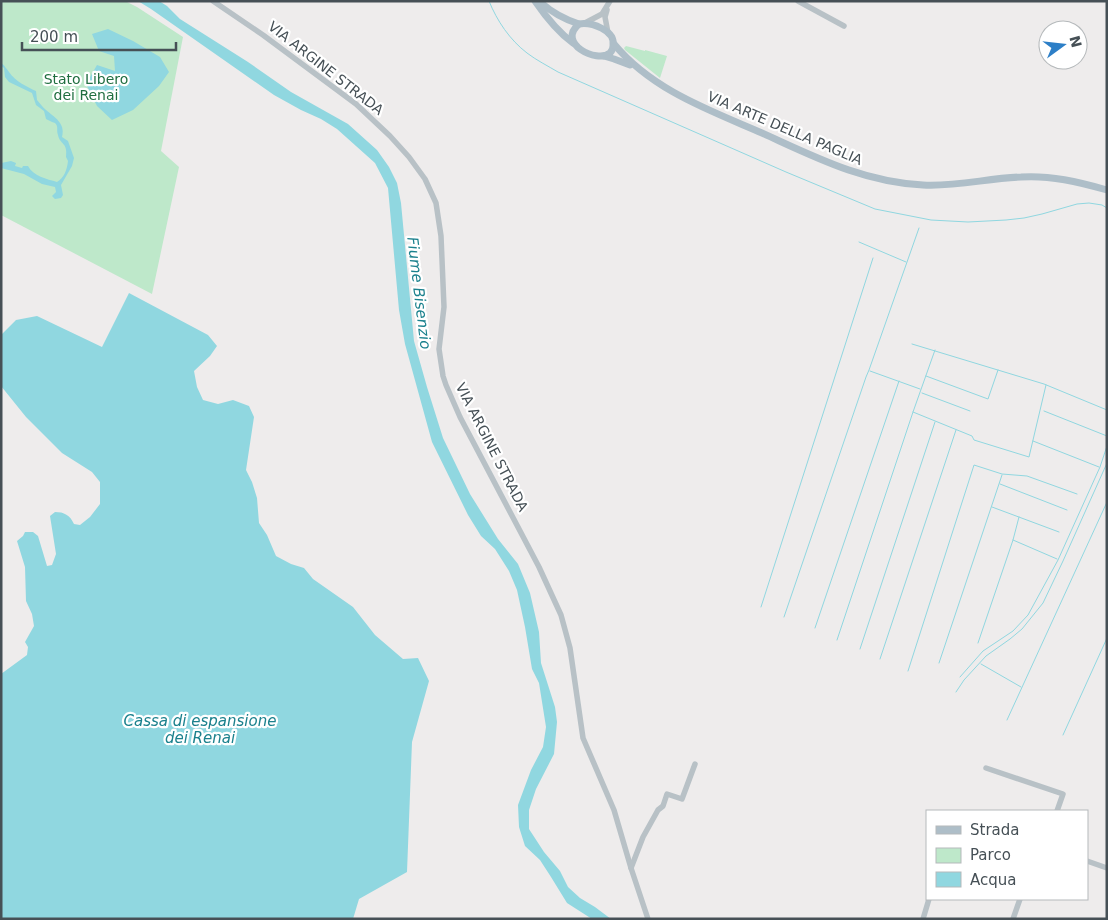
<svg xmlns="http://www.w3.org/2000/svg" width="1108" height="920" font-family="'DejaVu Sans',sans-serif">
	<rect width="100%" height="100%" fill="#eeecec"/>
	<g fill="#bee8ca">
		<polygon points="1,1 125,1 137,7 183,37 161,151 179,167 152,294 1,215"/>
		<polygon points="626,46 645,51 645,50 667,56 660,78 625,50 624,48"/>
	</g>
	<g fill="#90d7e0">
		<polygon points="138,1 159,1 167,6 180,19 248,62 291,92 348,124 377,150 389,167 397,183 401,203 414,341 427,387 443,438 470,494 498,539 518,564 530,593 539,632 541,663 555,707 557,722 554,754 536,789 529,810 529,829 544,852 560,871 568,887 580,898 595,907 611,919 592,919 567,903 551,877 540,860 525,846 519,827 518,805 531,770 543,747 546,727 539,683 532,669 525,627 517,590 509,571 495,549 481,536 468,515 432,442 405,344 399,310 388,188 375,163 337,129 321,119 301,110 274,95 151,9"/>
		<polygon points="108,29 133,41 160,57 169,72 159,86 133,110 112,120 97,106 86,84 97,65 115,71 114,56 99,51 92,34"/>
		<path d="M1,63C5,66 6,68 9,72C15,81 27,87 36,91L37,100C40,103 42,107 46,110C54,117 66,123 62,137L68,141L74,158L72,166L61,185L63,195L61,198L55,199L52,196L56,192L55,187L42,184L24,174L1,168V163L11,161L16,163L15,166L22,168L23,166H28C33,176 47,179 57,182C64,178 67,170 68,161L66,157C68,142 60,145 58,135C56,129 59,127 55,123L52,122L46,119L44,111L36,105L32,93L9,82L5,77L4,68L1,66Z"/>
		<path d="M129,293L208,335L217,346L210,356L194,371L197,387L203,400L218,404L233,400L249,406L254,417L246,470L252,482L257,498L259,523L267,535L276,556L291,564L304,568L313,579L353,607L375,635L403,659L418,658L429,681L412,742L407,872L359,899L353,919H1V674L27,655L28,647L25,642L34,626L32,614L26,601L25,567L17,541L23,536L25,532H33L38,536L47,566L52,565L56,554L50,516L55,512C64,512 70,515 74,524L80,525L90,517L100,504V482L92,472L62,453L26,417L1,386V335L16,320L37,316L102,347Z"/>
	</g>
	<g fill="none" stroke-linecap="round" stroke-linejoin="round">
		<g stroke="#90d7e0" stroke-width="1">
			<path d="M489,1C497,21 510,40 527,53C536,60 548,66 558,72L786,172L875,209L931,220L968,222L1006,220L1024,218L1042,214L1077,204L1089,203L1102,205L1107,208"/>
			<polyline points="859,242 906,262"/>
			<polyline points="912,344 1044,384 1107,410"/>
			<polyline points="870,371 920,389"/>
			<polyline points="926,376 988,399 998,370"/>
			<polyline points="922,393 970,411"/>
			<polyline points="1044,411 1107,436"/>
			<polyline points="913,412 972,436 974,440 1029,457 1046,385"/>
			<polyline points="1033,441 1099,467"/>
			<polyline points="1000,484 1067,510"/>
			<polyline points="992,507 1059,532"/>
			<polyline points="1013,540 1057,559"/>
			<polyline points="761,607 873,258"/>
			<polyline points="784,617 866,377 869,370 919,228"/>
			<polyline points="815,628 899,381"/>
			<polyline points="837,640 913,412 935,350"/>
			<polyline points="978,643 1013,540 1019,517"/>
			<polyline points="860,649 935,422"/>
			<polyline points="880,659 956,430"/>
			<polyline points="939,663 1002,475"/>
			<polyline points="981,664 1021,687"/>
			<polyline points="908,671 974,465 1002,474 1027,476 1077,494"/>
			<polyline points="960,677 983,651 1013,631 1028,615 1058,560 1100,467 1107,446"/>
			<polyline points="956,692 964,680 986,656 1010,639 1022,629 1043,603 1063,561 1107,463"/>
			<polyline points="1007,720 1107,502"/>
			<polyline points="1063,735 1107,638"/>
		</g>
		<g stroke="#b8c1c6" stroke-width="5.5">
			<polyline points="213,1 263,35 356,104 390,136 409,157 425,179 436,203 441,236 444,307 439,349 443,376 446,385 460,417 539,567 561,615 570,648 583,738 614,810 631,868 648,919"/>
			<polyline points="798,1 844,26"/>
			<polyline points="607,10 605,17 608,33"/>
			<polyline points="583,24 602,14 610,1"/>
			<polyline points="986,768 1063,794 1057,811"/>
			<polyline points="1087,861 1107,868"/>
			<polyline points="631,868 643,837 658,810 663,806 667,794 682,799 695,764"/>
			<polyline points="923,919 929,899"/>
			<polyline points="1013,919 1020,899"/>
		</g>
		<g stroke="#aebec8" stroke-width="7">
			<path d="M535,1C546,17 558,32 573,43"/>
			<path d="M539,1C551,12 563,19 579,24"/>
			<path d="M579,24C591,22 616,30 613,46C613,49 612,51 610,53C597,64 556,43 579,24Z"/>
			<path d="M614,44C652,90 709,110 762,133C815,157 863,182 923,185C956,187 988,178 1021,177C1050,175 1079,182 1107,190"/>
			<polyline points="604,56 614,59 630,65"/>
		</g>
	</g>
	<g text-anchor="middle" stroke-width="4.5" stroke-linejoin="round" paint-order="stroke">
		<g font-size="14" fill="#465056" stroke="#fff">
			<text transform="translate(326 68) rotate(38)" y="5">VIA ARGINE STRADA</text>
			<text transform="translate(785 128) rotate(23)" y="5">VIA ARTE DELLA PAGLIA</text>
			<text transform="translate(492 447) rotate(63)" y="5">VIA ARGINE STRADA</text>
		</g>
		<g font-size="14" fill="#206e40" stroke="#fff">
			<text x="86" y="84">Stato Libero<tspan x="86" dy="16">dei Renai</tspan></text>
		</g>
		<g font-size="15" font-style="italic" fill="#1b818d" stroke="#fff">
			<text transform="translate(419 293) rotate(83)" y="5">Fiume Bisenzio</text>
			<text x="200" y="726">Cassa di espansione<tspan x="200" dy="17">dei Renai</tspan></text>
		</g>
	</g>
	<rect width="1108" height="920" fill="none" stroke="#465056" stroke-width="5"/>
	<rect x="926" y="810" width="162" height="90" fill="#ffffff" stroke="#b5b9bb"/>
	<rect x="936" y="826" width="25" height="8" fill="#aebec8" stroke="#b5b9bb"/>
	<text x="970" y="835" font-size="15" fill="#465056">Strada</text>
	<rect x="936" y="848" width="25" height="15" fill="#bee8ca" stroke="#b5b9bb"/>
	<text x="970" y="860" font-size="15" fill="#465056">Parco</text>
	<rect x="936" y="872" width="25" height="15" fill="#90d7e0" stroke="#b5b9bb"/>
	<text x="970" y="885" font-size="15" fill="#465056">Acqua</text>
	<g transform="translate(1063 45) rotate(75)"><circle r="24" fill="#ffffff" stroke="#b5b9bb"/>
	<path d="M0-4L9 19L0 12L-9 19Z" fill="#2d7fc7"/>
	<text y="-8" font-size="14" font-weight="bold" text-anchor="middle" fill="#465056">N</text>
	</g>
	<path d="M22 42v8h154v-8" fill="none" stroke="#465056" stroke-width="2.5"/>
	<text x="30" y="42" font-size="15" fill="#465056" stroke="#ffffff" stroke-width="4" paint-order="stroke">200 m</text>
</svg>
